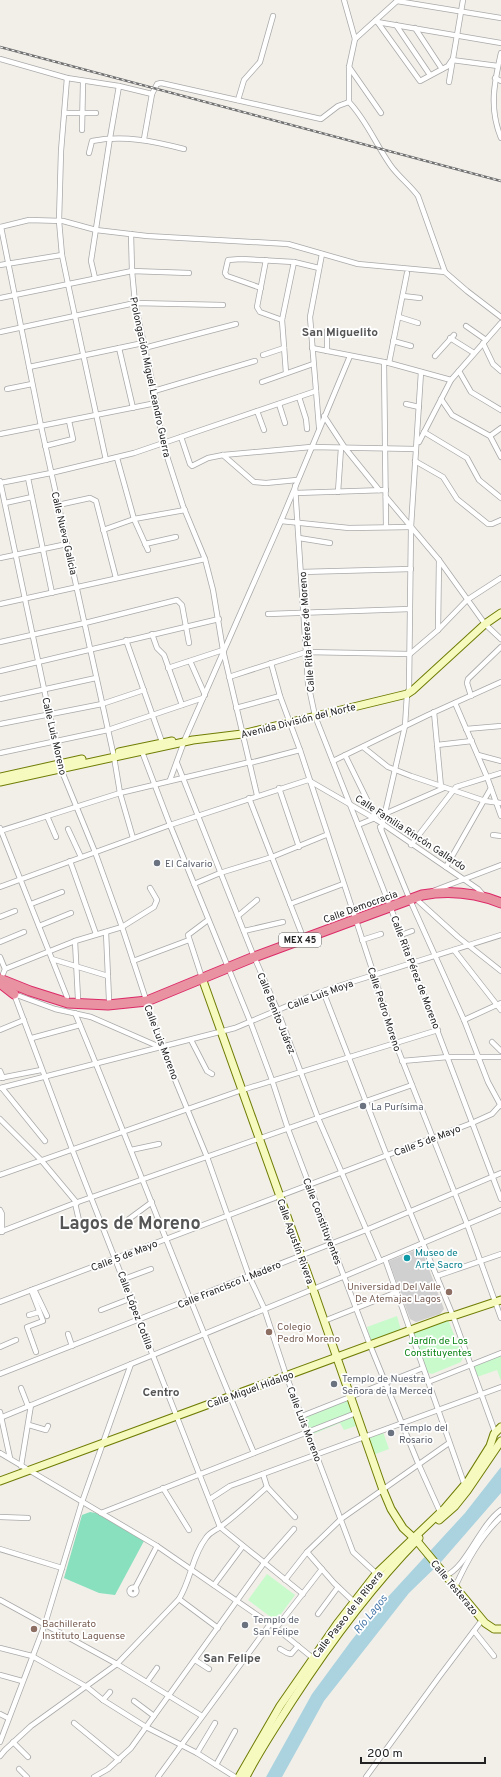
<svg xmlns="http://www.w3.org/2000/svg" width="501" height="1777" font-family="Overpass,sans-serif">
	<rect width="100%" height="100%" fill="#f2efe9"/>
	<polygon fill="#d0d0d0" points="421,1248 444,1309 440,1314 416,1322 410,1319 389,1261"/>
	<g fill="#c8facc">
		<polygon points="397,1316 401,1330 371,1341 367,1327"/>
		<polygon points="445,1319 449,1322 463,1357 461,1362 432,1374 426,1372 413,1336 414,1331"/>
		<polygon points="501,1355 501,1381 497,1370 477,1377 473,1365"/>
		<polygon points="346,1396 356,1426 344,1430 340,1423 311,1435 302,1414"/>
		<polygon points="383,1432 389,1449 373,1455 366,1438"/>
		<polygon points="267,1574 295,1595 276,1621 248,1600"/>
	</g>
	<polygon fill="#88e0be" points="90,1512 96,1513 144,1541 115,1595 99,1593 64,1578 82,1515"/>
	<polygon fill="#aad3df" points="501,1467 501,1493 441,1562 409,1593 324,1701 282,1777 266,1777 312,1694 351,1641 375,1611 465,1513"/>
	<g fill="none" stroke-linecap="round" stroke-linejoin="round">
		<g stroke="#a9a9a9" stroke-width="6">
			<g id="street">
				<polyline points="344,0 355,39"/>
				<path d="M398,0L355,39L349,67V102C367,121 376,145 391,166C399,177 410,185 418,196L445,272L467,291L501,317"/>
				<polyline points="397,1 501,18"/>
				<polyline points="376,20 420,81 448,66 452,60 498,66"/>
				<polyline points="377,22 501,43"/>
				<polyline points="396,25 430,75"/>
				<polyline points="415,28 442,69"/>
				<path d="M501,53C494,84 489,108 501,138"/>
				<polyline points="0,59 67,78 119,86 152,94"/>
				<polyline points="349,67 381,113"/>
				<polyline points="67,78 61,151 59,221 62,255 68,284 106,460"/>
				<polyline points="495,78 501,81"/>
				<polyline points="449,82 463,0"/>
				<polyline points="238,100 244,80 260,62 273,16"/>
				<polyline points="65,113 96,113"/>
				<polyline points="82,130 83,82"/>
				<polyline points="144,139 152,94 157,84 161,83 321,119 338,106 349,102"/>
				<path d="M89,153L92,141C124,135 153,141 184,149"/>
				<polyline points="0,227 29,220 63,221 96,230 147,236 288,244 358,264 445,272"/>
				<polyline points="1,227 41,426 114,757 120,793 133,838"/>
				<polyline points="131,234 132,271 135,303 154,391 163,444 183,506 205,559 213,590 223,650 257,795"/>
				<polyline points="266,260 257,307 260,312 282,320"/>
				<polyline points="0,265 62,255"/>
				<polyline points="95,278 91,261 110,138 119,86"/>
				<polyline points="261,288 227,276 225,273 228,260 241,259 294,262 319,268"/>
				<polyline points="403,296 420,298"/>
				<polyline points="0,298 132,271 189,273"/>
				<polyline points="399,317 418,323"/>
				<polyline points="466,326 486,340"/>
				<polyline points="0,332 135,303 223,305"/>
				<polyline points="450,338 474,353"/>
				<polyline points="393,341 411,346"/>
				<polyline points="483,343 493,364 501,371"/>
				<polyline points="119,348 133,408"/>
				<polyline points="144,348 236,324"/>
				<polyline points="312,348 389,363 451,380"/>
				<polyline points="327,351 327,331"/>
				<polyline points="263,355 284,348"/>
				<polyline points="435,356 454,335"/>
				<polyline points="384,362 386,527"/>
				<polyline points="389,363 407,273"/>
				<polyline points="29,367 143,343"/>
				<polyline points="459,371 471,392 501,410"/>
				<polyline points="286,373 282,320 294,262"/>
				<polyline points="262,382 313,364"/>
				<polyline points="7,389 32,384"/>
				<polyline points="154,391 255,361"/>
				<polyline points="299,397 306,419 307,429"/>
				<polyline points="441,399 452,415 490,436 501,457"/>
				<polyline points="279,404 285,423"/>
				<polyline points="406,404 419,407"/>
				<polyline points="257,411 264,430"/>
				<polyline points="324,416 345,448 379,490"/>
				<polyline points="319,427 310,317 322,254"/>
				<polyline points="424,432 467,458 479,480 501,498"/>
				<polyline points="0,434 156,403"/>
				<polyline points="490,436 501,428"/>
				<polyline points="181,437 190,464 192,466 208,458 223,455 311,447 416,449"/>
				<polyline points="419,442 451,380 501,323"/>
				<polyline points="45,446 73,439 69,421"/>
				<polyline points="223,455 254,482 266,483 297,480"/>
				<polyline points="117,458 134,519 148,550"/>
				<polyline points="415,461 443,477 457,499 488,524 492,524 501,520"/>
				<polyline points="28,478 52,593"/>
				<polyline points="0,481 61,769 95,852 122,927 162,1048 207,1157 249,1276 264,1308 286,1375 353,1552 378,1575"/>
				<polyline points="0,483 51,473 134,453 316,391"/>
				<polyline points="295,486 308,683 315,716 390,906 501,1199"/>
				<polyline points="338,492 341,448"/>
				<polyline points="296,493 386,490"/>
				<polyline points="386,497 439,560 485,624 501,639"/>
				<polyline points="5,503 32,497"/>
				<polyline points="58,505 90,498 96,501 116,578"/>
				<polyline points="281,521 349,528 411,527"/>
				<polyline points="103,530 134,519 185,510"/>
				<polyline points="299,538 330,543"/>
				<polyline points="145,544 176,537"/>
				<polyline points="0,558 67,544"/>
				<polyline points="301,572 411,569"/>
				<polyline points="0,604 205,559"/>
				<polyline points="268,614 410,609"/>
				<polyline points="438,630 439,560"/>
				<polyline points="152,634 157,648 164,655 182,705"/>
				<polyline points="126,640 162,742"/>
				<polyline points="0,642 85,623 177,600 182,605 189,643"/>
				<polyline points="190,661 205,695"/>
				<polyline points="271,663 280,696 300,750 374,975 395,1042 467,1224 501,1318"/>
				<polyline points="168,668 223,650"/>
				<polyline points="0,671 219,619"/>
				<polyline points="229,677 306,652 410,654 438,630 467,600 501,578"/>
				<polyline points="471,696 467,683 468,679 501,647"/>
				<polyline points="0,699 96,678"/>
				<polyline points="455,703 487,777 501,816"/>
				<polyline points="236,708 280,696"/>
				<polyline points="434,712 441,787"/>
				<polyline points="0,724 102,704 144,690"/>
				<polyline points="466,729 501,726"/>
				<polyline points="437,745 472,741"/>
				<polyline points="363,747 388,767 411,776 485,801 501,803"/>
				<polyline points="141,749 170,825 250,1021 272,1080 288,1129 370,1345 418,1463 441,1514"/>
				<polyline points="0,753 108,730 203,698"/>
				<polyline points="345,755 377,820"/>
				<polyline points="478,755 501,761"/>
				<polyline points="333,761 428,715 501,682"/>
				<polyline points="177,763 252,952 277,1009 318,1118 380,1261"/>
				<polyline points="250,763 300,750"/>
				<polyline points="170,780 185,739 281,521 350,356"/>
				<polyline points="279,788 299,847"/>
				<polyline points="249,798 301,932"/>
				<polyline points="382,815 444,788"/>
				<polyline points="47,816 56,837"/>
				<polyline points="358,825 375,818"/>
				<polyline points="380,827 410,900 464,1020 488,1082 501,1106"/>
				<polyline points="0,828 67,997"/>
				<polyline points="68,829 81,857"/>
				<polyline points="381,830 405,726 407,694 409,689 411,527 421,372"/>
				<polyline points="0,831 120,793 250,762"/>
				<polyline points="493,835 501,836"/>
				<polyline points="411,845 456,787 501,773"/>
				<polyline points="70,861 96,934"/>
				<polyline points="446,867 491,788"/>
				<polyline points="194,884 220,873 272,857 326,835"/>
				<polyline points="0,887 170,825 308,780 377,820 478,889 484,896"/>
				<polyline points="433,891 501,865"/>
				<polyline points="415,898 458,937 501,971"/>
				<polyline points="31,904 62,892"/>
				<polyline points="290,904 343,884"/>
				<polyline points="238,916 257,900"/>
				<polyline points="0,917 15,911"/>
				<polyline points="39,926 71,913"/>
				<polyline points="244,931 283,922"/>
				<polyline points="106,932 109,1000"/>
				<polyline points="401,935 412,931"/>
				<polyline points="362,940 381,934"/>
				<polyline points="75,941 78,999"/>
				<polyline points="0,942 24,932"/>
				<polyline points="454,950 501,1010"/>
				<polyline points="0,957 5,969 3,974"/>
				<polyline points="52,959 108,976"/>
				<polyline points="133,961 189,940"/>
				<polyline points="5,969 75,941 122,927 154,907 157,900 150,888"/>
				<polyline points="202,978 188,935 208,920"/>
				<polyline points="323,991 387,1156 453,1316 495,1432"/>
				<polyline points="14,994 72,1149 220,1527 303,1594"/>
				<polyline points="14,994 55,1009 91,1017 162,1048"/>
				<path d="M75,1013C136,1159 191,1308 254,1453"/>
				<polyline points="464,1020 501,1003"/>
				<polyline points="0,1030 24,1020"/>
				<polyline points="32,1038 80,1025"/>
				<polyline points="191,1040 207,1071 212,1074"/>
				<polyline points="492,1042 501,1051"/>
				<polyline points="402,1061 448,1057 501,1057"/>
				<polyline points="0,1071 3,1078"/>
				<polyline points="0,1078 41,1070"/>
				<polyline points="0,1088 235,1028 323,991 501,935"/>
				<polyline points="2,1088 45,1141"/>
				<polyline points="0,1119 41,1160 77,1203"/>
				<polyline points="131,1150 159,1144"/>
				<polyline points="0,1175 242,1090 438,1030"/>
				<polyline points="75,1203 80,1225"/>
				<polyline points="0,1210 2,1214 2,1232"/>
				<polyline points="129,1219 152,1202"/>
				<polyline points="0,1232 75,1203 412,1085"/>
				<polyline points="385,1259 465,1486"/>
				<polyline points="437,1276 501,1254"/>
				<polyline points="124,1279 151,1269"/>
				<polyline points="34,1289 47,1316"/>
				<polyline points="31,1290 43,1321 27,1327 36,1352"/>
				<polyline points="0,1302 472,1123 492,1114 501,1104"/>
				<polyline points="101,1310 132,1298"/>
				<polyline points="29,1315 39,1312"/>
				<polyline points="324,1321 397,1292"/>
				<polyline points="68,1334 72,1346"/>
				<polyline points="0,1347 16,1340"/>
				<polyline points="0,1374 366,1230 501,1173"/>
				<polyline points="428,1382 501,1353"/>
				<polyline points="21,1388 28,1406"/>
				<polyline points="0,1412 10,1458"/>
				<polyline points="302,1416 423,1368"/>
				<polyline points="0,1418 345,1276 501,1210"/>
				<polyline points="29,1425 46,1430 48,1426"/>
				<polyline points="0,1453 157,1546 276,1628 314,1659"/>
				<polyline points="21,1466 31,1405"/>
				<polyline points="263,1474 267,1487 295,1517"/>
				<polyline points="163,1488 189,1530"/>
				<polyline points="210,1499 230,1486 501,1387"/>
				<polyline points="101,1513 356,1413"/>
				<polyline points="0,1517 28,1518"/>
				<polyline points="0,1549 62,1568"/>
				<polyline points="307,1552 334,1583 354,1602"/>
				<path d="M445,1576C467,1567 479,1526 501,1510"/>
				<polyline points="285,1580 307,1552 341,1519 449,1443"/>
				<polyline points="214,1585 243,1546"/>
				<path d="M455,1587C467,1561 480,1537 501,1517"/>
				<circle cx="133" cy="1591" r="3.5"/>
				<polyline points="135,1588 157,1546"/>
				<polyline points="179,1599 218,1628"/>
				<polyline points="0,1600 117,1664 202,1716"/>
				<polyline points="318,1614 338,1587"/>
				<polyline points="276,1628 322,1569"/>
				<polyline points="474,1631 494,1656"/>
				<polyline points="0,1648 32,1656 87,1687 103,1700 146,1727 197,1753 235,1777"/>
				<polyline points="280,1649 287,1653 291,1654 298,1646"/>
				<polyline points="195,1660 209,1669"/>
				<polyline points="0,1675 22,1681"/>
				<polyline points="147,1682 157,1668"/>
				<polyline points="103,1700 110,1692"/>
				<polyline points="134,1701 154,1716"/>
				<polyline points="0,1714 8,1718"/>
				<polyline points="74,1723 119,1760"/>
				<polyline points="0,1742 45,1624 82,1502 131,1364"/>
				<polyline points="13,1742 28,1757"/>
				<polyline points="197,1753 215,1723"/>
				<path d="M0,1756L5,1750L31,1726L117,1664L179,1599C191,1580 192,1556 206,1538C210,1532 215,1531 220,1527C237,1515 252,1500 267,1487"/>
				<polyline points="216,1765 235,1731"/>
				<polyline points="19,1769 27,1777"/>
				<polyline points="94,1777 108,1769 131,1748 264,1563 294,1529"/>
				<polyline points="158,1777 270,1624"/>
				<polyline points="366,1777 439,1677 482,1620"/>
			</g>
		</g>
		<g stroke="#707d05" stroke-width="9">
			<g id="secondary">
				<polyline points="119,752 172,741"/>
				<polyline points="0,777 82,759"/>
				<polyline points="0,782 193,740 242,734 407,694 413,690 485,624 501,613"/>
				<polyline points="202,978 313,1289 383,1490 391,1509 403,1528 417,1541 485,1623 494,1629 501,1629"/>
				<polyline points="0,1481 446,1317 453,1316 501,1300"/>
				<polyline points="439,1520 455,1506 467,1491 501,1441"/>
				<polyline points="239,1777 280,1706 337,1624 376,1574 445,1508 468,1481 490,1446 494,1434 501,1427"/>
				<path d="M246,1777C259,1751 276,1726 292,1701C329,1644 371,1587 419,1538"/>
			</g>
		</g>
		<g stroke="#dc2a67" stroke-width="11">
			<g id="highway">
				<path d="M0,979L30,991L68,1003L108,1005L147,1001L254,957L422,895C449,890 476,893 501,903"/>
				<polyline points="0,983 14,994"/>
			</g>
		</g>
		<use href="#street" stroke="#fff" stroke-width="4.5"/>
		<use href="#secondary" stroke="#f7fabf" stroke-width="7"/>
		<use href="#highway" stroke="#e892a2" stroke-width="9"/>
		<g stroke="#707070" stroke-width="2.5">
			<polyline id="rail" points="0,47 501,181"/>
		</g>
		<use href="#rail" stroke="#fff" stroke-width="1" stroke-dasharray="3" stroke-linecap="butt"/>
	</g>
	<g fill="#6b7280" stroke="#fff" stroke-width="1.5">
		<circle cx="157" cy="863" r="4"/>
		<circle cx="363" cy="1106" r="4"/>
		<circle cx="334" cy="1384" r="4"/>
		<circle cx="391" cy="1433" r="4"/>
		<circle cx="245" cy="1625" r="4"/>
	</g>
	<circle fill="#0f9aa8" stroke="#fff" stroke-width="1.5" cx="407" cy="1258" r="4"/>
	<g fill="#8d6e63" stroke="#fff" stroke-width="1.5">
		<circle cx="449" cy="1292" r="4"/>
		<circle cx="269" cy="1332" r="4"/>
		<circle cx="34" cy="1629" r="4"/>
	</g>
	<g text-anchor="middle" stroke-width="3.5" stroke-linejoin="round" paint-order="stroke">
		<rect fill="#fff" stroke="#646464" stroke-width="1" x="279" y="933" width="42" height="14" rx="3"/>
		<g font-size="9" font-weight="bold" fill="#222">
			<text x="300" y="943">MEX 45</text>
		</g>
		<g font-size="10" fill="#222" stroke="#fff">
			<text transform="translate(151 377) rotate(78)" y="4">Prolongación Miguel Leandro Guerra</text>
			<text transform="translate(65 533) rotate(77)" y="4">Calle Nueva Galicia</text>
			<text transform="translate(306 632) rotate(-94)" y="4">Calle Rita Pérez de Moreno</text>
			<text transform="translate(298 720) rotate(-14)" y="4">Avenida División del Norte</text>
			<text transform="translate(55 736) rotate(77)" y="4">Calle Luis Moreno</text>
			<text transform="translate(411 832) rotate(33)" y="4">Calle Familia Rincón Gallardo</text>
			<text transform="translate(360 906) rotate(-20)" y="4">Calle Democracia</text>
			<text transform="translate(416 972) rotate(69)" y="4">Calle Rita Pérez de Moreno</text>
			<text transform="translate(320 994) rotate(-20)" y="4">Calle Luis Moya</text>
			<text transform="translate(385 1009) rotate(72)" y="4">Calle Pedro Moreno</text>
			<text transform="translate(277 1013) rotate(68)" y="4">Calle Benito Juárez</text>
			<text transform="translate(162 1042) rotate(69)" y="4">Calle Luis Moreno</text>
			<text transform="translate(427 1140) rotate(-21)" y="4">Calle 5 de Mayo</text>
			<text transform="translate(323 1221) rotate(69)" y="4">Calle Constituyentes</text>
			<text transform="translate(296 1241) rotate(70)" y="4">Calle Agustín Rivera</text>
			<text transform="translate(124 1255) rotate(-21)" y="4">Calle 5 de Mayo</text>
			<text transform="translate(229 1284) rotate(-22)" y="4">Calle Francisco I. Madero</text>
			<text transform="translate(136 1310) rotate(69)" y="4">Calle López Cotilla</text>
			<text transform="translate(250 1389) rotate(-20)" y="4">Calle Miguel Hidalgo</text>
			<text transform="translate(305 1424) rotate(69)" y="4">Calle Luis Moreno</text>
			<text transform="translate(455 1587) rotate(50)" y="4">Calle Testerazo</text>
			<text transform="translate(347 1614) rotate(-52)" y="4">Calle Paseo de la Ribera</text>
		</g>
		<g font-size="10" fill="#5b616d" stroke="#fff" text-anchor="start">
			<text x="165" y="867">El Calvario</text>
			<text x="371" y="1110">La Purísima</text>
			<text x="342" y="1382">Templo de Nuestra<tspan x="342" dy="12">Señora de la Merced</tspan></text>
			<text x="399" y="1431">Templo del<tspan x="399" dy="12">Rosario</tspan></text>
			<text x="253" y="1623">Templo de<tspan x="253" dy="12">San Felipe</tspan></text>
		</g>
		<g font-size="10" fill="#0d838f" stroke="#fff" text-anchor="start">
			<text x="415" y="1256">Museo de<tspan x="415" dy="12">Arte Sacro</tspan></text>
		</g>
		<g font-size="10" fill="#785e54" stroke="#fff" text-anchor="start">
			<text x="441" y="1290" text-anchor="end">Universidad Del Valle<tspan x="441" dy="12">De Atemajac Lagos</tspan></text>
			<text x="277" y="1330">Colegio<tspan x="277" dy="12">Pedro Moreno</tspan></text>
			<text x="42" y="1627">Bachillerato<tspan x="42" dy="12">Instituto Laguense</tspan></text>
		</g>
		<g font-size="10" fill="#0c8416" stroke="#fff">
			<text x="438" y="1344">Jardín de Los<tspan x="438" dy="12">Constituyentes</tspan></text>
		</g>
		<g font-size="11" font-style="italic" fill="#4a7aab" stroke="#fff">
			<text transform="translate(370 1614) rotate(-51)" y="4">Río Lagos</text>
		</g>
		<g font-size="12" font-weight="bold" fill="#555" stroke="#fff">
			<text x="340" y="336">San Miguelito</text>
			<text x="161" y="1396">Centro</text>
			<text x="232" y="1662">San Felipe</text>
		</g>
		<g font-size="18" font-weight="bold" fill="#555" stroke="#fff">
			<text x="130" y="1229">Lagos de Moreno</text>
		</g>
	</g>
	<path d="M361 1757v6h124v-6" fill="none" stroke="#222222" stroke-width="2"/>
	<text x="367" y="1757" font-size="12" fill="#222222" stroke="#ffffff" stroke-width="3" paint-order="stroke">200 m</text>
</svg>
